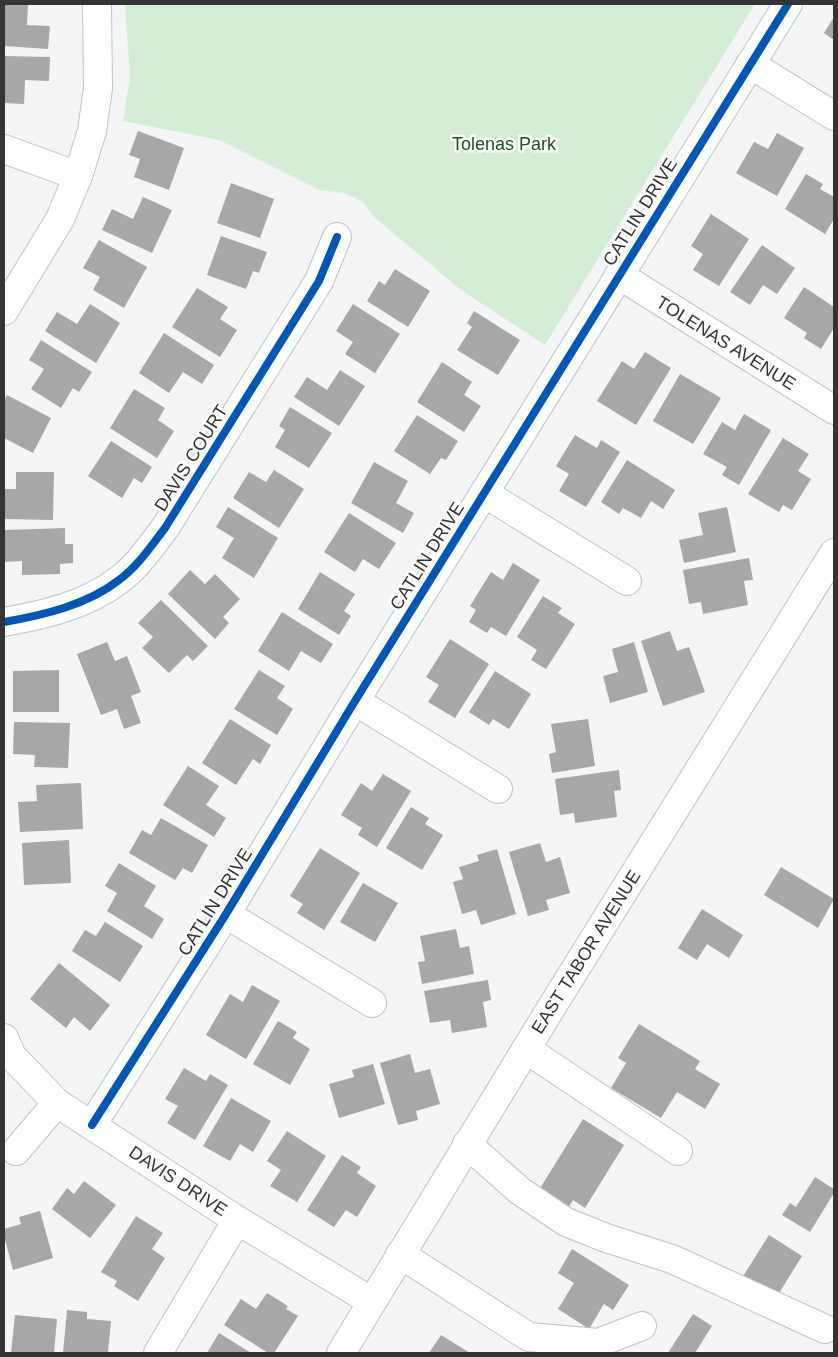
<svg xmlns="http://www.w3.org/2000/svg" width="838" height="1357" font-family="Helvetica,sans-serif">
	<rect width="100%" height="100%" fill="#f3f5f7"/>
	<polygon fill="#d4eed6" points="125,4 755,4 545,345 461,290 374,217 363,202 345,193 319,190 219,140 123,121 130,77"/>
	<g fill="#a6a7a9">
		<polygon points="4,4 28,4 27,25 50,26 48,49 4,46"/>
		<polygon points="834,17 834,40 824,33"/>
		<polygon points="4,56 50,57 49,81 25,80 24,104 4,103"/>
		<polygon points="138,131 184,148 169,190 134,177 140,159 129,155"/>
		<polygon points="777,133 804,148 777,196 736,173 754,142 768,149"/>
		<polygon points="806,174 823,184 820,189 834,197 834,219 825,234 785,209"/>
		<polygon points="231,183 274,199 260,238 217,223"/>
		<polygon points="143,197 172,210 152,253 102,230 112,209 133,219"/>
		<polygon points="711,214 749,239 719,286 693,270 703,254 691,246"/>
		<polygon points="221,236 267,252 259,273 253,271 246,289 207,275"/>
		<polygon points="99,240 147,267 124,308 93,290 100,277 83,268"/>
		<polygon points="762,245 795,268 777,294 763,285 750,305 730,292"/>
		<polygon points="395,269 430,291 408,327 367,301 379,281 385,285"/>
		<polygon points="804,287 834,307 834,328 821,349 804,338 807,333 784,318"/>
		<polygon points="197,288 228,307 220,319 237,330 220,357 172,327"/>
		<polygon points="90,304 120,323 96,363 45,331 57,312 77,324"/>
		<polygon points="353,304 400,334 375,373 345,354 353,342 336,331"/>
		<polygon points="474,311 520,340 498,375 457,350 472,327 467,323"/>
		<polygon points="164,333 214,365 202,384 183,372 169,393 139,373"/>
		<polygon points="41,340 92,372 79,392 73,388 61,408 31,389 44,369 29,360"/>
		<polygon points="645,352 671,368 636,425 597,401 622,361 634,369"/>
		<polygon points="442,362 472,382 464,395 481,406 464,432 417,402"/>
		<polygon points="340,370 365,386 339,426 294,397 307,377 327,390"/>
		<polygon points="680,374 721,398 693,444 653,421"/>
		<polygon points="134,389 165,408 158,420 174,431 157,458 110,428"/>
		<polygon points="7,395 51,418 33,453 4,438 4,400"/>
		<polygon points="290,407 332,433 309,468 275,447 285,430 279,426"/>
		<polygon points="744,414 771,430 739,485 722,475 727,467 703,454 722,422 735,430"/>
		<polygon points="417,415 458,441 446,460 441,458 430,474 394,451"/>
		<polygon points="575,435 597,448 601,440 620,452 586,507 559,491 569,474 556,466"/>
		<polygon points="783,438 809,454 798,471 811,479 792,510 783,505 779,512 748,494"/>
		<polygon points="111,441 152,467 142,483 134,478 122,498 88,476"/>
		<polygon points="627,460 675,490 663,509 651,501 641,518 623,508 619,514 601,502"/>
		<polygon points="374,462 408,481 396,503 414,513 403,533 351,503"/>
		<polygon points="274,470 304,489 279,528 233,498 249,472 266,482"/>
		<polygon points="16,472 54,472 53,520 4,519 4,489 16,489"/>
		<polygon points="228,507 278,538 254,578 222,558 234,538 216,527"/>
		<polygon points="727,507 736,552 684,563 679,540 703,535 698,513"/>
		<polygon points="349,513 396,543 379,569 363,559 355,572 324,552"/>
		<polygon points="65,528 65,544 73,544 73,563 60,564 60,574 22,575 22,561 4,562 4,530"/>
		<polygon points="749,558 753,580 744,581 748,605 703,614 701,602 689,604 683,570"/>
		<polygon points="513,563 540,580 506,636 491,627 487,633 469,622 476,610 470,606 491,572 503,580"/>
		<polygon points="190,570 205,584 215,574 240,599 223,617 229,623 215,639 168,594"/>
		<polygon points="320,572 355,594 344,611 351,616 339,635 298,609"/>
		<polygon points="543,596 562,608 558,613 575,624 546,669 531,660 537,650 517,637"/>
		<polygon points="161,600 208,646 193,661 187,655 169,673 142,648 153,637 138,623"/>
		<polygon points="282,612 333,644 321,663 301,651 289,671 258,651"/>
		<polygon points="670,631 677,651 689,647 705,692 663,706 641,641"/>
		<polygon points="450,639 489,664 455,718 428,702 439,685 426,677"/>
		<polygon points="107,642 115,661 127,656 141,692 131,696 141,723 124,729 117,709 101,715 77,654"/>
		<polygon points="634,642 648,692 610,703 603,676 618,672 612,649"/>
		<polygon points="59,670 59,712 13,712 13,671"/>
		<polygon points="259,670 285,686 277,698 293,709 277,735 234,709"/>
		<polygon points="495,671 531,694 509,729 493,719 489,725 469,712"/>
		<polygon points="230,719 271,745 260,764 253,759 236,785 202,763"/>
		<polygon points="588,719 595,766 552,773 549,754 556,752 551,724"/>
		<polygon points="14,722 70,723 68,768 34,767 35,755 13,754"/>
		<polygon points="188,766 219,786 206,805 226,818 214,837 163,805"/>
		<polygon points="619,770 621,790 614,791 617,817 575,823 574,813 560,815 555,779"/>
		<polygon points="383,774 411,791 377,847 358,835 362,828 341,815 361,783 372,791"/>
		<polygon points="81,783 83,829 20,832 18,802 37,801 36,785"/>
		<polygon points="411,807 429,818 425,824 443,835 422,870 386,848"/>
		<polygon points="161,818 208,845 192,873 183,868 175,880 129,853 142,830 151,835"/>
		<polygon points="69,840 71,883 24,885 22,843"/>
		<polygon points="540,843 546,862 560,857 570,893 546,900 549,910 528,916 509,852"/>
		<polygon points="320,848 360,873 324,930 297,913 303,904 290,896"/>
		<polygon points="497,849 516,914 481,925 476,910 462,914 453,882 463,879 459,867 479,861 477,855"/>
		<polygon points="119,863 156,886 144,906 164,919 152,939 107,911 117,893 105,886"/>
		<polygon points="781,867 834,899 818,928 764,895"/>
		<polygon points="363,883 398,903 375,942 340,922"/>
		<polygon points="702,909 743,935 729,958 707,944 697,960 678,948"/>
		<polygon points="105,922 143,946 120,982 72,951 85,930 96,936"/>
		<polygon points="456,929 460,948 469,946 474,974 422,984 418,962 425,961 420,936"/>
		<polygon points="59,963 110,1005 90,1031 74,1017 66,1028 30,999"/>
		<polygon points="488,980 491,1000 483,1002 487,1027 452,1033 450,1020 430,1023 424,991"/>
		<polygon points="252,985 280,1001 246,1059 206,1035 230,994 243,1002"/>
		<polygon points="278,1021 297,1032 293,1038 310,1049 290,1085 253,1064"/>
		<polygon points="639,1024 700,1061 695,1069 720,1084 705,1109 677,1092 661,1118 611,1088 626,1063 618,1058"/>
		<polygon points="410,1054 415,1073 430,1069 440,1104 416,1111 418,1120 398,1125 380,1063"/>
		<polygon points="373,1064 385,1104 339,1118 329,1084 354,1077 352,1070"/>
		<polygon points="184,1068 206,1081 210,1074 228,1085 195,1140 167,1123 178,1106 165,1099"/>
		<polygon points="231,1098 271,1121 253,1152 240,1144 230,1161 203,1146"/>
		<polygon points="583,1119 624,1145 585,1208 573,1200 563,1216 534,1198"/>
		<polygon points="287,1131 326,1156 297,1202 270,1186 281,1170 267,1161"/>
		<polygon points="342,1155 361,1167 357,1173 376,1186 357,1217 346,1210 334,1227 307,1210"/>
		<polygon points="815,1177 834,1189 834,1193 810,1232 782,1215 790,1203 796,1207"/>
		<polygon points="84,1181 116,1205 90,1238 52,1209 67,1188 74,1194"/>
		<polygon points="40,1211 53,1258 13,1270 4,1236 4,1229 21,1224 19,1217"/>
		<polygon points="136,1216 163,1233 152,1249 165,1258 138,1301 114,1286 117,1281 101,1272"/>
		<polygon points="769,1235 802,1256 776,1298 742,1278"/>
		<polygon points="572,1249 629,1285 613,1310 604,1304 589,1329 558,1309 574,1283 558,1273"/>
		<polygon points="267,1293 288,1306 286,1309 298,1316 274,1353 268,1353 224,1325 241,1299 256,1309"/>
		<polygon points="67,1310 87,1312 87,1319 111,1321 108,1353 63,1353"/>
		<polygon points="693,1314 712,1326 695,1353 668,1353"/>
		<polygon points="15,1315 57,1319 54,1353 11,1353"/>
		<polygon points="219,1333 251,1353 207,1353"/>
		<polygon points="441,1335 470,1353 429,1353"/>
	</g>
	<g fill="none" stroke-linecap="round" stroke-linejoin="round">
		<g stroke="#c0c2c3" stroke-width="30">
			<g id="minor">
				<polyline points="750,64 834,116"/>
				<polyline points="4,149 78,176"/>
				<polyline points="619,275 834,410"/>
				<polyline points="4,311 60,219 78,176 92,131 98,88 97,4"/>
				<polyline points="484,493 627,581"/>
				<path d="M4,622C44,615 87,605 119,580C138,566 151,546 165,528L319,281L337,237"/>
				<polyline points="355,701 498,789"/>
				<polyline points="226,914 372,1003"/>
				<polyline points="4,1038 12,1056 57,1103 237,1220 371,1301"/>
				<polyline points="526,1049 678,1151"/>
				<polyline points="92,1125 226,914 355,701 788,4"/>
				<polyline points="467,1144 520,1191 566,1222 606,1238 672,1259 825,1329"/>
				<polyline points="16,1151 57,1103"/>
				<polyline points="400,1254 529,1337 598,1343 642,1326"/>
				<polyline points="158,1353 237,1220"/>
			</g>
		</g>
		<g stroke="#c0c2c3" stroke-width="30">
			<polyline id="major" points="341,1353 548,1013 834,553"/>
		</g>
		<use href="#minor" stroke="#fdfefe" stroke-width="28"/>
		<use href="#major" stroke="#fdfefe" stroke-width="28"/>
		<g stroke="#fff" stroke-width="11">
			<g id="cycleway">
				<path d="M4,622C44,615 87,605 119,580C138,566 151,546 165,528L319,281L337,237"/>
				<polyline points="92,1125 226,914 355,701 788,4"/>
			</g>
		</g>
		<use href="#cycleway" stroke="#0057b8" stroke-width="8"/>
	</g>
	<g text-anchor="middle" stroke-width="5" stroke-linejoin="round" paint-order="stroke">
		<g font-size="18" fill="#1a5320" stroke="#fff">
			<text x="504" y="150">Tolenas Park</text>
		</g>
		<g font-size="18" fill="#333435" stroke="#fff">
			<text transform="translate(640 212) rotate(-58)" y="6">CATLIN DRIVE</text>
			<text transform="translate(726 343) rotate(32)" y="6">TOLENAS AVENUE</text>
			<text transform="translate(191 458) rotate(-58)" y="6">DAVIS COURT</text>
			<text transform="translate(427 556) rotate(-58)" y="6">CATLIN DRIVE</text>
			<text transform="translate(215 902) rotate(-58)" y="6">CATLIN DRIVE</text>
			<text transform="translate(586 952) rotate(-58)" y="6">EAST TABOR AVENUE</text>
			<text transform="translate(178 1181) rotate(33)" y="6">DAVIS DRIVE</text>
		</g>
	</g>
	<rect width="838" height="1357" fill="none" stroke="#333435" stroke-width="10"/>
</svg>
